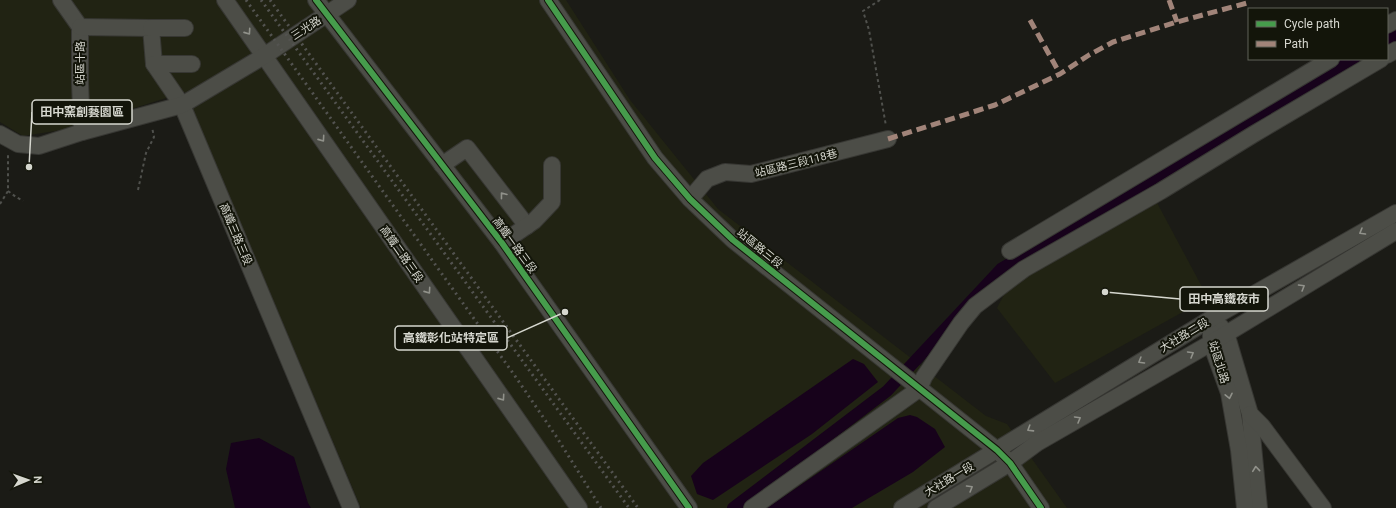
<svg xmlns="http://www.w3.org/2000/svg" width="1396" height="508" font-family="Roboto,'Noto Sans TC',sans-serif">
	<rect width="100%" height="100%" fill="#1b1b16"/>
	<g fill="#212313">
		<polygon points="0,0 566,0 630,100 718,209 986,416 1007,424 1067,508 361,508 185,92 68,129 23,136 0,122"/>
		<polygon points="1155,199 1208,298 1055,383 997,308 1009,285"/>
	</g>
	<g fill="#17021b">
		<polygon points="853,359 864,364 878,382 812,434 713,500 697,494 691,476 703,463"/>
		<polygon points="910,415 917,417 935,429 945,447 913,472 852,508 767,508 898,418"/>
		<polygon points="259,438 294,457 308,503 311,508 235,508 226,469 231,443"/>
	</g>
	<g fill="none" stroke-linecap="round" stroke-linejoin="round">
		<g stroke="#17021b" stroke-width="12">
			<polyline points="1387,39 1396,34"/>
			<polyline points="733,508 887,391 1001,269 1354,59"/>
		</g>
		<g stroke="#373733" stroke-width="18">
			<g id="minor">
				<polyline points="61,0 80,27 80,83 82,132"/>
				<polyline points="225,0 579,508"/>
				<polyline points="316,0 502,243 689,508"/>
				<polyline points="548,0 655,158 690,199 733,240 997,450 1010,463 1041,508"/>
				<polyline points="1387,25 1396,20"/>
				<polyline points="80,27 151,28 154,64 182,105 351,508"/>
				<polyline points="151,28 185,28"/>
				<polyline points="1387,55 1396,50"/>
				<polyline points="154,64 192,64"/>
				<polyline points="0,134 18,144 39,146 82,132 182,105 264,56 348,0"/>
				<polyline points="442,165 467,148 527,226"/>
				<polyline points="690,199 707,179 725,172 751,174 888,139"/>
				<polyline points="502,243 534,221 552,202 552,165"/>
				<polyline points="1010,251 1331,59"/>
				<polyline points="1220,326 1226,333 1250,414 1259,508"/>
				<polyline points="1211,332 1211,343 1229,393 1239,450 1245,508"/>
				<polyline points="1250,414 1262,426 1323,508"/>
				<polyline points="752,508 919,389 924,377 961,323 975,306 1024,269 1161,191 1254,134 1381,59"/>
				<polyline points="902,508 1212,318 1396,213"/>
				<polyline points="936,508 1010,463 1037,443 1211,343 1396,231"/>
			</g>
		</g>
		<g stroke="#50514d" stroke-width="2" stroke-dasharray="3 3" stroke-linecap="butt">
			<polyline points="880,0 863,11 869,30 886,126"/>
			<polyline points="138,190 146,153 154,137 152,127"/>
			<polyline points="8,191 16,197 23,201"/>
			<polyline points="0,204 8,191 8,154"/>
		</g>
		<use href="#minor" stroke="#4c4d47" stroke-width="16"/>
		<g stroke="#535350" stroke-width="3" stroke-dasharray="2 4" stroke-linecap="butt">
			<polyline points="246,0 515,376 556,436 601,508"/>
			<polyline points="261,0 629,508"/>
			<polyline points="270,0 638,508"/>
		</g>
		<g stroke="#a18479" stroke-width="5" stroke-dasharray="10 5" stroke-linecap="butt">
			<polyline points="1169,0 1177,22"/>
			<polyline points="1030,20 1060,74"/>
			<polyline points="888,139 995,105 1060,74 1089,55 1113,42 1177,22 1247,3 1245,0"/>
		</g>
		<g stroke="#13150a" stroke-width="8">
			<g id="cycleway">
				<polyline points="316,0 502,243 689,508"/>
				<polyline points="548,0 655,158 690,199 733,240 997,450 1010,463 1041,508"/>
			</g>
		</g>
		<use href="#cycleway" stroke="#469c4c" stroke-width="6"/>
	</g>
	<defs><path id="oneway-chevron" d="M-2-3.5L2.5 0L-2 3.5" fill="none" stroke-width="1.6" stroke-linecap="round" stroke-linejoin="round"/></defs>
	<g stroke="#91928b">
		<use href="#oneway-chevron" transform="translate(248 32) rotate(55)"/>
		<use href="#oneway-chevron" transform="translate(322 139) rotate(55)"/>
		<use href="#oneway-chevron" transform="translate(503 195) rotate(-128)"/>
		<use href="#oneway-chevron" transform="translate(1362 232) rotate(150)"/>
		<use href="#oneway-chevron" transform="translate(1302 287) rotate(-31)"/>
		<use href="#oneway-chevron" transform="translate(428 291) rotate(55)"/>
		<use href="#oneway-chevron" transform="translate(1191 354) rotate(-30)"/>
		<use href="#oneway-chevron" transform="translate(1141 361) rotate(149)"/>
		<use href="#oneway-chevron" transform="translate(1229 396) rotate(78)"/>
		<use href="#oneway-chevron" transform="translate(502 398) rotate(55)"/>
		<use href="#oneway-chevron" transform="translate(1078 419) rotate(-30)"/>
		<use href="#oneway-chevron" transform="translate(1030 429) rotate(148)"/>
		<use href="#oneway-chevron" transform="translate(1256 469) rotate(-96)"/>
		<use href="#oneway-chevron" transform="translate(970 488) rotate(-31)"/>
	</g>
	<g text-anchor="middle" stroke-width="4" stroke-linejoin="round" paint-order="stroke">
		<g font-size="11" fill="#d6d7cf" stroke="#13150a">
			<text transform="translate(306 28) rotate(-33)" y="4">三光路</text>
			<text transform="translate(80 63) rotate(-90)" y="4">站區十路</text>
			<text transform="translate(796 163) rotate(-14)" y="4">站區路三段118巷</text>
			<text transform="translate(236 234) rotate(67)" y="4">高鐵三路三段</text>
			<text transform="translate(515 245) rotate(54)" y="4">高鐵一路三段</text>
			<text transform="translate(760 248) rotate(39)" y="4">站區路三段</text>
			<text transform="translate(402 254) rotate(55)" y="4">高鐵二路三段</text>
			<text transform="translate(1184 335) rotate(-31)" y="4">大社路二段</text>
			<text transform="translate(1219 362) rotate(73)" y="4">站區北路</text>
			<text transform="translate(949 479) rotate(-31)" y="4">大社路一段</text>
		</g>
	</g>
	<path fill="none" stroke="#d6d7cf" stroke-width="1.5" d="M29 167L32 112M1105 292L1180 299M565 312L507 338"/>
	<g fill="#d6d7cf" stroke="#13150a" stroke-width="1.5">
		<circle cx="29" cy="167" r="4"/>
		<circle cx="1105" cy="292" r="4"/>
		<circle cx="565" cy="312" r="4"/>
	</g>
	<g fill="#13150a" stroke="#d6d7cf" stroke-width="1.5">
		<rect x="32" y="100" width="100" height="24" rx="4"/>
		<rect x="1180" y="287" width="88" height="24" rx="4"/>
		<rect x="395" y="326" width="112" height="24" rx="4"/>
	</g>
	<g font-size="12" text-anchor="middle" font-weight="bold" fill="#d6d7cf">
		<text x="82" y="116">田中窯創藝園區</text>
		<text x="1224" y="303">田中高鐵夜市</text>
		<text x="451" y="342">高鐵彰化站特定區</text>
	</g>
	<rect x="1248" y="8" width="140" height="52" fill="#13150a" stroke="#616359"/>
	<rect x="1256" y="21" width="20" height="6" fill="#469c4c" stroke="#616359"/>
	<text x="1284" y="28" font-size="12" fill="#d6d7cf">Cycle path</text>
	<rect x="1256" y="41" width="20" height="6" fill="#a18479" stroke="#616359"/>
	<text x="1284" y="48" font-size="12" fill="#d6d7cf">Path</text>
	<g transform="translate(28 480) rotate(88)" stroke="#13150a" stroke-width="3" paint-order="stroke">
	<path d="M0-3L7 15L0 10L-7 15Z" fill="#d6d7cf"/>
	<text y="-6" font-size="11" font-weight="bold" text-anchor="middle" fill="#d6d7cf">N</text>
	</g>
</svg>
